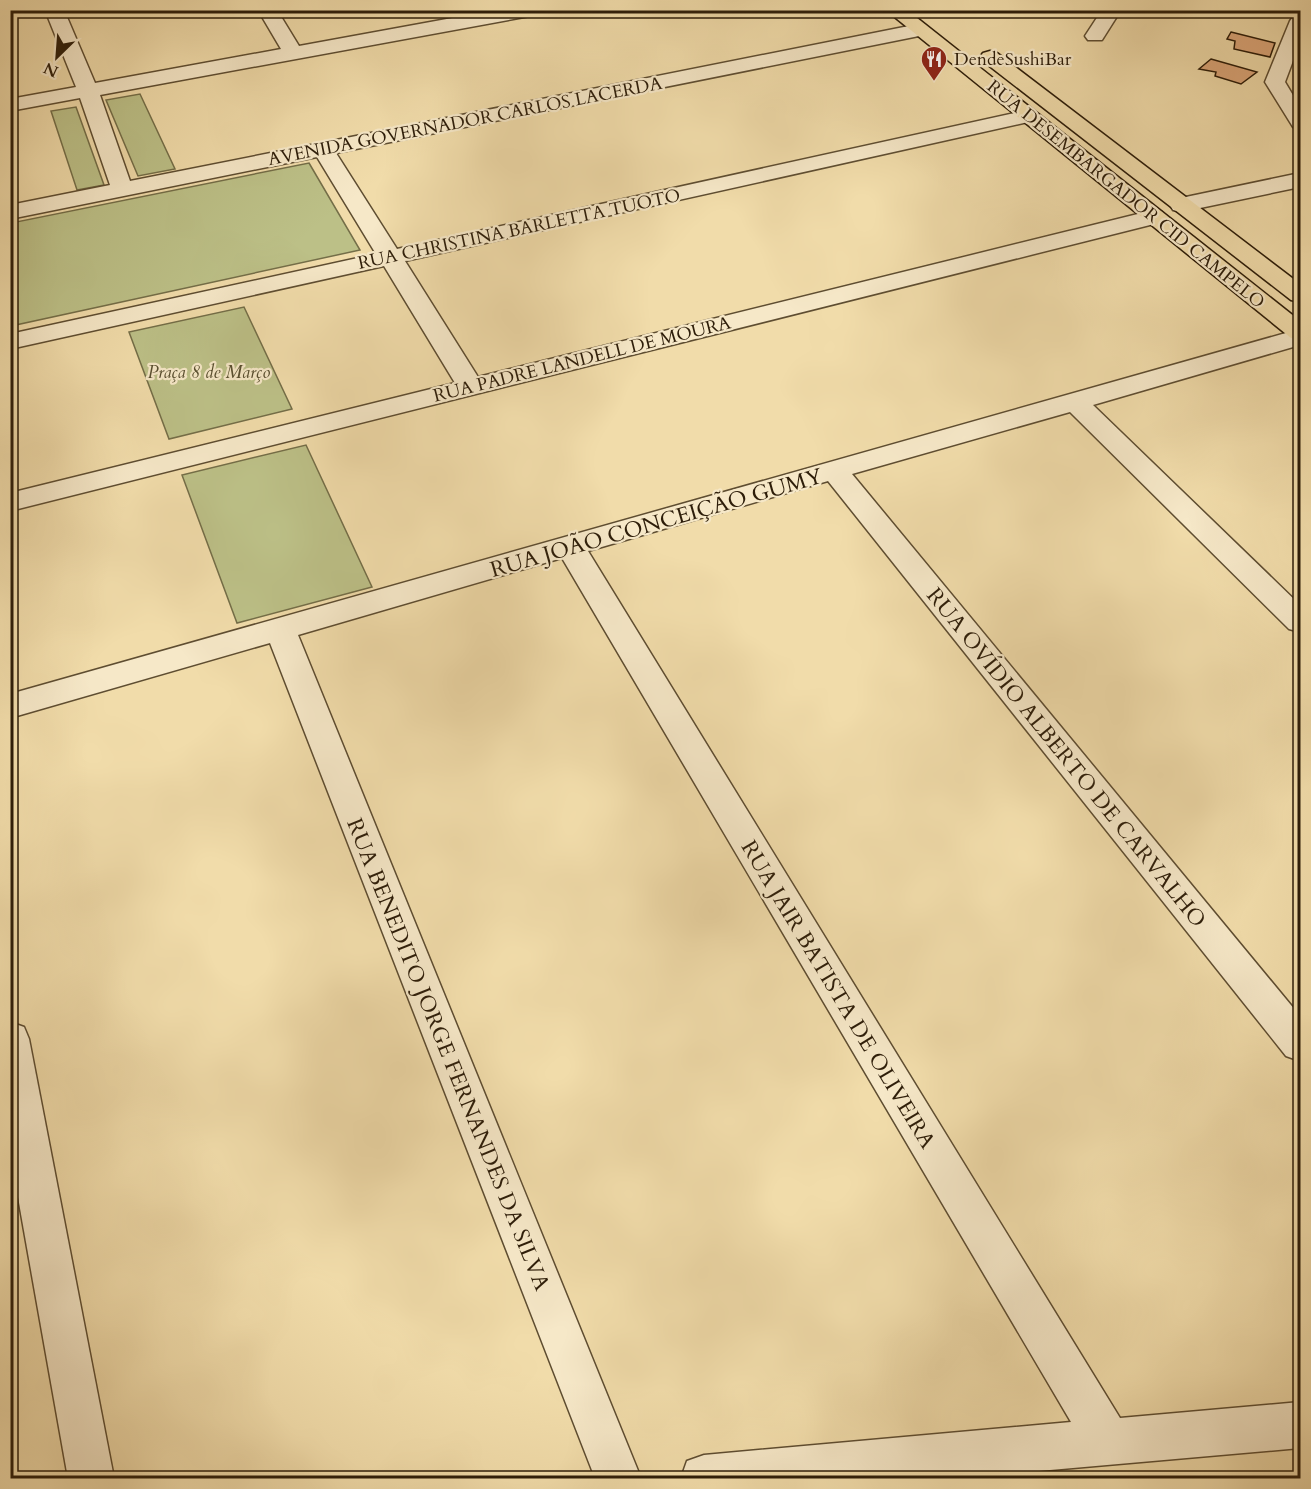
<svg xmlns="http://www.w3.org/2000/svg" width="1311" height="1489" font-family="Cardo,serif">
	<rect width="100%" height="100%" fill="#f1dcaa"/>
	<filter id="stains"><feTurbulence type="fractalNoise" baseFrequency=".00333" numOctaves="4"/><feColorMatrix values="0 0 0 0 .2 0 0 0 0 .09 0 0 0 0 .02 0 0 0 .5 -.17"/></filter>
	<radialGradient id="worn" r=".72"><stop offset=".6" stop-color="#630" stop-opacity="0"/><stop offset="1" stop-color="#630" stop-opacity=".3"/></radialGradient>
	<g fill="#bcc087" stroke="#746e48" stroke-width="1.5">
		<polygon points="140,94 175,169 138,176 106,100"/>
		<polygon points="76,107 104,185 77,190 51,111"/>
		<polygon points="309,163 360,250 11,326 11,223"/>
		<polygon points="244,307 292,409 169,439 129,332"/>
		<polygon points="306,445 372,587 237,623 182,475"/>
	</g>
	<g fill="#dca77a" stroke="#2d1d09" stroke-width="1.5">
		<polygon points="1231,32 1275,43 1270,57 1234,49 1235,41 1227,39"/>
		<polygon points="1211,59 1257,72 1241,84 1215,76 1216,72 1199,69"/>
	</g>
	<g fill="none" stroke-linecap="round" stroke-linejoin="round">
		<g stroke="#5e4d31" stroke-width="3">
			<g id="minor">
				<polygon points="45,10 64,10 95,83 281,49 258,10 277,10 299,46 496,10 539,10 537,14 530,16 100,95 130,181 919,24 926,26 929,30 926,34 919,36 336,153 397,249 1028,110 1035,112 1039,116 1035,120 1028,122 405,261 478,377 1154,210 1162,212 1165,217 1162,222 10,511 10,493 455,383 384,266 10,349 10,334 376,254 317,157 10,219 10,205 110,185 80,98 10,111 10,99 76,87"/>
				<polygon points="1102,10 1121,10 1102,40 1088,40 1085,36"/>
				<polygon points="1300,15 1300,42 1285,82 1300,107 1300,129 1293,127 1265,82 1290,21 1293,17"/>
				<polygon points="1300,173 1300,187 1181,212 1173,210 1170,205 1173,200 1181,198"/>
				<polygon points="1300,329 1300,345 1093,405 1300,605 1300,632 1289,629 1070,412 852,474 1300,1016 1300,1061 1286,1056 828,481 588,551 1120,1418 1300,1402 1300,1448 960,1478 681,1478 687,1461 704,1455 1071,1422 562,558 298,635 641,1478 595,1478 270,643 10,718 10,694"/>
				<polygon points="10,1022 24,1027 29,1039 114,1478 68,1478 10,1152"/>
			</g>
		</g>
		<g stroke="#2d1d09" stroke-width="3">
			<g id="major">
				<polygon points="886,10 907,10 1300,321 1300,340 1291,338"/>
				<polygon points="990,51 997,53 1300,284 1300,302 1291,300 983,61 980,57 983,53"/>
			</g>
		</g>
		<use href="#minor" fill="#f6e8c8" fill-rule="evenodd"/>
		<use href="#major" fill="#f1dcaa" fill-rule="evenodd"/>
	</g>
	<defs>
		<g id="restaurant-pin" transform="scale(1.35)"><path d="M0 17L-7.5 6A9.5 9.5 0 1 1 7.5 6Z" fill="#8f2418" stroke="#f6e8c8"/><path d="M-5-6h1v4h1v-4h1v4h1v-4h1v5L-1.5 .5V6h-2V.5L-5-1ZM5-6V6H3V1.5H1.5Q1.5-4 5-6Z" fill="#fff"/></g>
	</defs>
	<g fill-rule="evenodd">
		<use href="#restaurant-pin" x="934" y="59"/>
	</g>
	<g text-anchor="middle" stroke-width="4.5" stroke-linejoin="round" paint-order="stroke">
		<g font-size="18" fill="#2d1d09" stroke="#f6e8c8" text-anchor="start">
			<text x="954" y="65">DendeSushiBar</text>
		</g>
		<g font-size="18" fill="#2d1d09" stroke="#f6e8c8">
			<text transform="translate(465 121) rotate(-11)" y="6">AVENIDA GOVERNADOR CARLOS LACERDA</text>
			<text transform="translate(1126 194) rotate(39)" y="6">RUA DESEMBARGADOR CID CAMPELO</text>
			<text transform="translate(519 229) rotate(-12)" y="6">RUA CHRISTINA BARLETTA TUOTO</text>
			<text transform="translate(582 359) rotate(-14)" y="6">RUA PADRE LANDELL DE MOURA</text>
		</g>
		<g font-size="18" font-style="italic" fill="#584e2f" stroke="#f6e8c8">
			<text x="209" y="378">Praça 8 de Março</text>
		</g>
		<g font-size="22" fill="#2d1d09" stroke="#f6e8c8">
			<text transform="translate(656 522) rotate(-16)" y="8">RUA JOÃO CONCEIÇÃO GUMY</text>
			<text transform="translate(1067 757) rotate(51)" y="8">RUA OVÍDIO ALBERTO DE CARVALHO</text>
			<text transform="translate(839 994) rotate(59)" y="8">RUA JAIR BATISTA DE OLIVEIRA</text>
			<text transform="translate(449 1054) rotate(68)" y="8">RUA BENEDITO JORGE FERNANDES DA SILVA</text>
		</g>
	</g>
	<rect width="1311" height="1489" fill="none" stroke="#f1dcaa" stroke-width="36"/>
	<rect x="12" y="12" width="1287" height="1465" fill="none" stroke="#2d1d09" stroke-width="3"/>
	<rect x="18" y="18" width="1275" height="1453" fill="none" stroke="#2d1d09" stroke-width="1.5"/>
	<g transform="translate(57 57) rotate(205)" stroke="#f6e8c8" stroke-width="4.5" paint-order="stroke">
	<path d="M0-4.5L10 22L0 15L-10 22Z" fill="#2d1d09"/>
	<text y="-9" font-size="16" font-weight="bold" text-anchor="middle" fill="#2d1d09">N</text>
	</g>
	<rect width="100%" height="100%" filter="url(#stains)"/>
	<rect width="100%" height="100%" fill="url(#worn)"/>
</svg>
